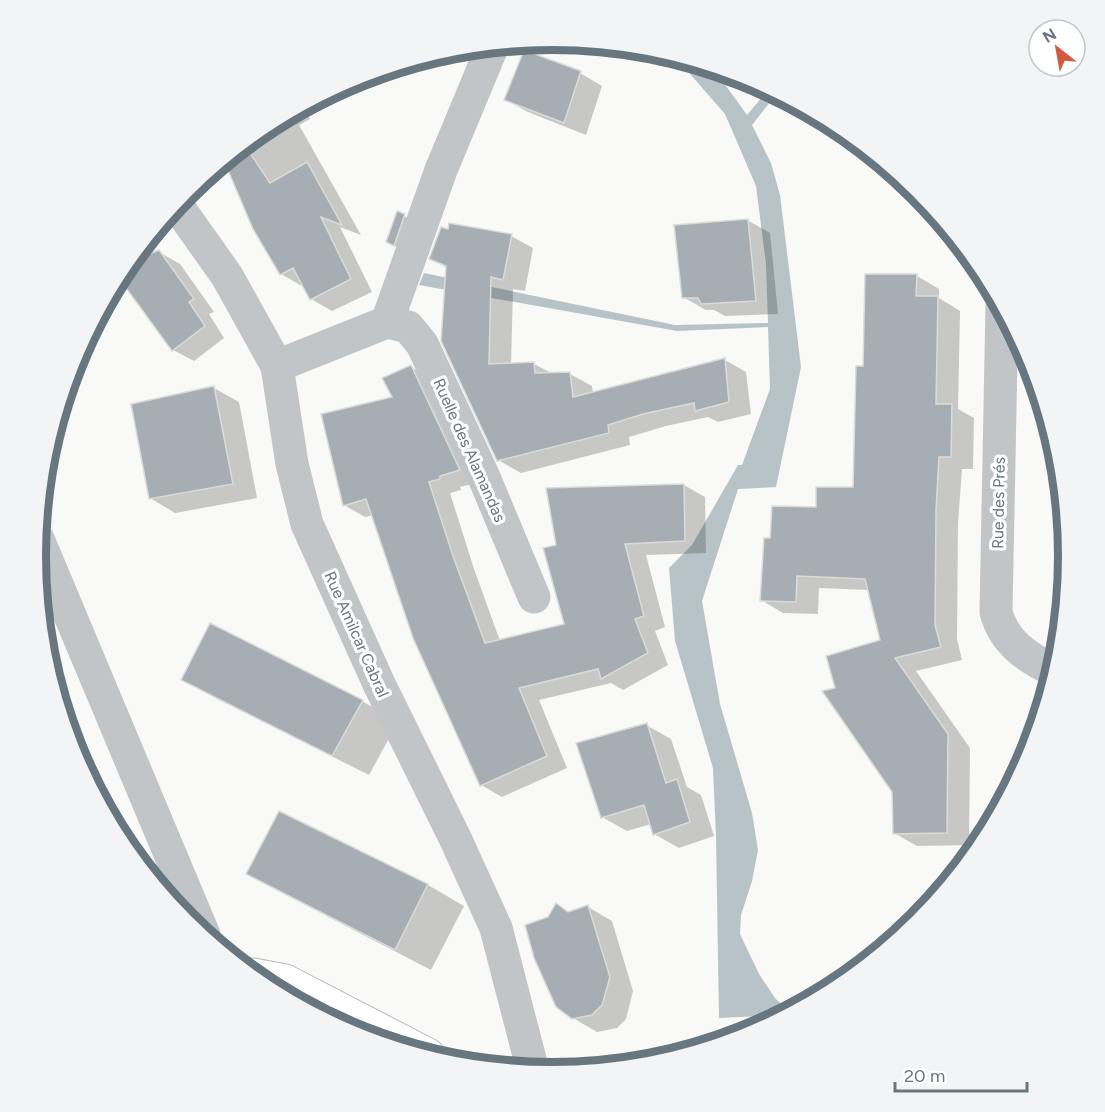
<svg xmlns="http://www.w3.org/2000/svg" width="1105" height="1112" font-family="Figtree,sans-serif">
	<rect width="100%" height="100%" fill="#f9f9f7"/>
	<polygon fill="#b8c3c7" points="649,49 713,68 747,115 769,89 777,93 752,125 771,163 780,195 801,367 776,487 738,489 702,601 720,704 752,813 758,850 752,881 741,915 740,934 759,974 775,998 789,1012 766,1025 761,1016 719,1018 716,836 713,768 675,641 669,568 692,545 738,465 742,465 770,389 768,327 677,331 419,285 424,273 675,325 768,323 766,264 756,186 725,114 677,59 665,67"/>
	<g fill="#0003">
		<polygon points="580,73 602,86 586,135 528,112 506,100"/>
		<polygon points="304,106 310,119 299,125 361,235 340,227 372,292 332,311 311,299 304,285 302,286 281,274 254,228 225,160 251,144 249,140 266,126"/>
		<polygon points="896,173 918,191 929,205 921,205 896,191"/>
		<polygon points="398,213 417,222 400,249 388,242"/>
		<polygon points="747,220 770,233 778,314 725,316 714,310 706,310 683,297"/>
		<polygon points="511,236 533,248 525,291 513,289 511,365 534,364 553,374 570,374 592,386 593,393 725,360 746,372 751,414 718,422 708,417 666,426 629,437 630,445 521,473 498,460 447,268 431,259"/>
		<polygon points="159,252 180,264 214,312 209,314 224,338 194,361 173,350"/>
		<polygon points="917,276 939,289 939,298 960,311 958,409 974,418 973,469 962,469 958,523 957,639 962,660 916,671 970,748 969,845 917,846 894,833 893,792 837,689 882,641 869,590 819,588 818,614 783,613 761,600 772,540 817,508 855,488 865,368"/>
		<polygon points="411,367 432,379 480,482 460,487 461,490 450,493 474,569 500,641 566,626 557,546 684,485 705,497 706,553 646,555 665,627 655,631 668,665 623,690 611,683 539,700 567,768 502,797 481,785 373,515 365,517 344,505"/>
		<polygon points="214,388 239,402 257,498 175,513 150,498"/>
		<polygon points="1067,531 1069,556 1067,578 1059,573 1057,532"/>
		<polygon points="183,679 362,701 398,722 369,775 219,700"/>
		<polygon points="646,725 671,739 687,787 701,795 714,836 679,848 654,834 651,824 627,831 602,817"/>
		<polygon points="280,813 428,885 464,906 431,970 284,894 248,873"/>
		<polygon points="556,905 570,913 588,907 612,921 633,991 626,1019 617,1028 597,1032 573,1018 549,918"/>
	</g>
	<g fill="#a7aeb3" stroke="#dbdbd9" stroke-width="1.5">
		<polygon points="524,50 581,71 564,123 504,100"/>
		<polygon points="244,144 270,183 307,162 342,225 321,217 351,279 310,300 293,268 280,275 253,229 224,161"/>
		<polygon points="397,211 405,214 394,246 386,242"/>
		<polygon points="748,219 756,301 701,304 698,298 682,298 674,225"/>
		<polygon points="449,223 512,234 503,280 491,277 489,364 534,362 535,373 570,372 573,397 725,358 729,402 695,411 694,403 643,414 608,425 609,433 497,461 441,341 446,266 429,259 441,227 448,229"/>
		<polygon points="159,250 194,299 189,302 205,326 172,351 121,281 133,273 127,264 130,261"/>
		<polygon points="865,274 917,274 916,296 938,296 936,404 952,404 951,457 939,457 936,510 935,625 941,647 895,658 948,734 947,833 893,834 892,792 822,691 835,688 826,656 880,640 865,579 797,576 796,602 760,601 764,538 770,538 772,506 816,507 816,487 853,487 856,366 863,366"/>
		<polygon points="411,365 460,470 440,476 440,479 429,482 453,556 485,643 564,624 543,548 556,545 546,488 684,484 685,541 625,544 644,616 635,619 648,653 601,679 598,669 519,688 547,756 480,786 413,638 366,499 343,506 321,414 392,397 382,378"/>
		<polygon points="214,386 233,484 149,499 131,404"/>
		<polygon points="210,623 363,700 332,756 181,680"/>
		<polygon points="647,723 666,783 677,779 690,822 653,835 644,805 601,818 576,743"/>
		<polygon points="279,811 428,884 395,950 246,874"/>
		<polygon points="556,903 568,912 588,905 610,977 602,1005 592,1015 572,1019 556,1007 534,958 525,925 548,917"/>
	</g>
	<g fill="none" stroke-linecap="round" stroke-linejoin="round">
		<g stroke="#b4b9bd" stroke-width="35">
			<polyline id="secondary" points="253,975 285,981 428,1055"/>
		</g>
		<g stroke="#c1c5c8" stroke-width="33">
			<path d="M1002,306L996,612C1004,643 1028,658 1055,671"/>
			<polyline points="387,322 408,327 422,344 483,475 534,597"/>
			<polyline points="277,366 387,322 441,170 493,45"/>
			<polyline points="38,539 204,935"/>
		</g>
		<polyline stroke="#c1c5c8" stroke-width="33" points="176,204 227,276 277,366 292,464 307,524 379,684 455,838 496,928 533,1071"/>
		<use href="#secondary" stroke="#fff" stroke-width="33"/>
	</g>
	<g text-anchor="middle" stroke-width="6" stroke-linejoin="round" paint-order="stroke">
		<g font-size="16" fill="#67767f" stroke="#fff">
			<text transform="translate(470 450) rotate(66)" y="6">Ruelle des Alamandas</text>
			<text transform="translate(998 503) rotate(-89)" y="6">Rue des Prés</text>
			<text transform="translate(357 634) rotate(66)" y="6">Rue Amilcar Cabral</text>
		</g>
	</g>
	<path d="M0 0H1105V1112H0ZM46 556a506 506 0 1 1 1012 0a506 506 0 1 1-1012 0Z" fill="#f3f4f5" fill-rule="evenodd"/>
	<path fill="none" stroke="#67767f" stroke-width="8" d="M46 556a506 506 0 1 1 1012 0a506 506 0 1 1-1012 0Z"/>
	<g transform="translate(1057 48) rotate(329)"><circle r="28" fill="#ffffff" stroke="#c2c8cc" stroke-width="1.5"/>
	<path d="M0-4.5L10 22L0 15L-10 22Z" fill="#d15a3f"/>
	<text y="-9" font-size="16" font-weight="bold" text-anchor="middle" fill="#67767f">N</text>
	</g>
	<path d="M895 1082v9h132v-9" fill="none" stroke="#67767f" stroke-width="3"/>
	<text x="904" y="1082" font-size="18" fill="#67767f" stroke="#ffffff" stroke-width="4.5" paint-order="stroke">20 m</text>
</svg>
